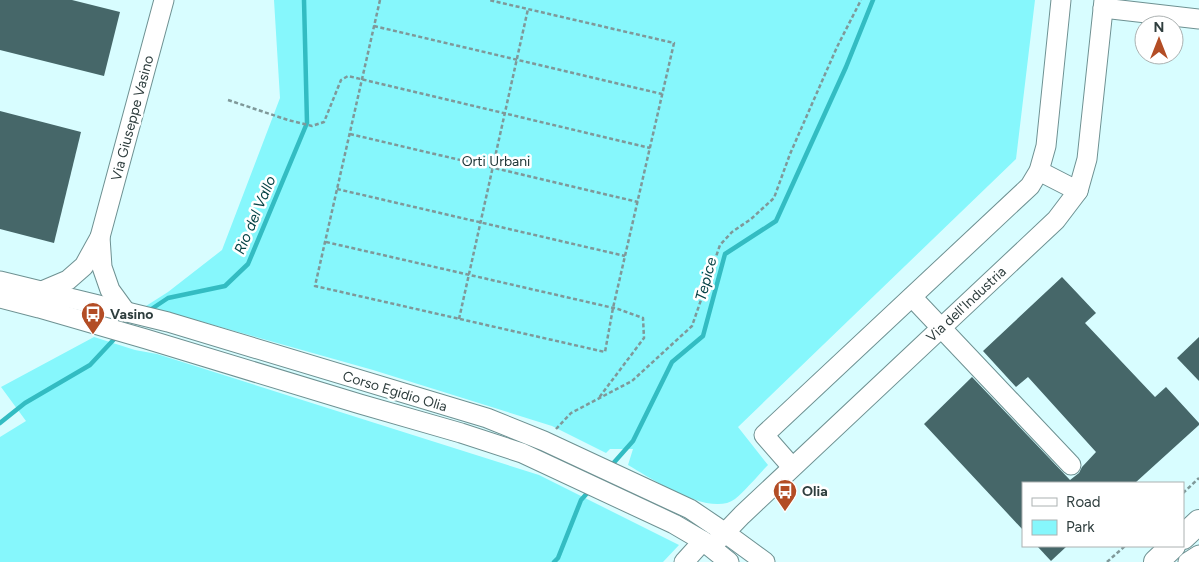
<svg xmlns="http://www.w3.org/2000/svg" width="1199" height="562" font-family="Figtree,sans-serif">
	<rect width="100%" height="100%" fill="#d8fdff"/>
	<g fill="#86f7fc">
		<path d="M274,0H1035L1016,159L738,427L768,465C758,475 746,490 735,499C710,518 652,479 628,465L633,449H610L606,453L552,426L373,370L146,306L168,292L222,250L280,98Z"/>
		<polygon points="94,337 135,350 157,354 539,475 679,545 663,562 0,562 0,437 26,421 1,387"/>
	</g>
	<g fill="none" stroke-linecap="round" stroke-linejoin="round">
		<g stroke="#33bcc2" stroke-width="4.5">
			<polyline points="147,312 168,298 225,286 248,264 307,123 304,0"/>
			<polyline points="0,423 25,403 90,365 118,335"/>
			<polyline points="610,467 633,441 672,362 703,336 725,254 776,221 846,67 873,0"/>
			<polyline points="554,562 558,558 581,500 590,490"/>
		</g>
	</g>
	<g fill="#466769">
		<polygon points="0,0 72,0 120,12 104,76 0,50"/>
		<polygon points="0,111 81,132 54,243 0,229"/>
		<polygon points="1062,277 1096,313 1085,323 1155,397 1166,387 1199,423 1199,425 1135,483 1023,483 1023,530 924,424 972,377 1070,480 1079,473 1082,467 1096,452 1028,377 1016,387 983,351"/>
		<polygon points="1199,337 1199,381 1177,358"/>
		<polygon points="1037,546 1067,546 1051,561"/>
	</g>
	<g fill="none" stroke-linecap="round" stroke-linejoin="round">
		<g stroke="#6e9192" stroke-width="21">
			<g id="minor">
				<polyline points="1103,8 1199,19"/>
				<polyline points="1039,171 1078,191"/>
				<polyline points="100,237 102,267 110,290 126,312"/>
				<polyline points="0,281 168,322 487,418 544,441 690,509 724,532 765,562"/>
				<polyline points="42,291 68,280 84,266 100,237 164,0"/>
				<polyline points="912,297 1071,465"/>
				<polyline points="0,298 39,308 146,339 360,404 461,433 522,453 674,524 703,541 729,562"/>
				<polyline points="792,467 764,435 1030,186 1039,171 1046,146 1061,0"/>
				<polyline points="717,541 742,515 1056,220 1078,191 1087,159 1104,0"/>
				<polyline points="684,562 703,541"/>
				<polyline points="1188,562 1199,555"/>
			</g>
		</g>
		<g stroke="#6e9192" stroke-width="26">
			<g id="major">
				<polyline points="1183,537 1199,522"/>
				<polyline points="1156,562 1173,546"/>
			</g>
		</g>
		<g stroke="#7f9899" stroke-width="2.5" stroke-dasharray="4 2.5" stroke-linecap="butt">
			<polyline points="380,0 315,286 605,352 613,308 674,43 489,0"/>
			<polyline points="374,26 662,94"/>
			<polyline points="228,100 288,120 312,126 324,122 341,80 348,76 650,148"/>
			<polyline points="350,134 638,202"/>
			<polyline points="337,189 625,256"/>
			<polyline points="326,242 618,309 643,318 644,338 598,399"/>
			<polyline points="459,319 528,9"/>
			<polyline points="556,429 571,413 632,381 692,326 720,245 732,232 751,219 774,198 790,154 837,47 861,0"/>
			<polyline points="1183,493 1199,478"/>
			<polyline points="1107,562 1125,546"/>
		</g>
		<use href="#minor" stroke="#fff" stroke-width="19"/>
		<use href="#major" stroke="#fff" stroke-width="24"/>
	</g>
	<defs>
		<g id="bus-pin" transform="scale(1.25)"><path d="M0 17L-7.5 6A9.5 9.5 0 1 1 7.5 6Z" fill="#b34d25" stroke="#fff"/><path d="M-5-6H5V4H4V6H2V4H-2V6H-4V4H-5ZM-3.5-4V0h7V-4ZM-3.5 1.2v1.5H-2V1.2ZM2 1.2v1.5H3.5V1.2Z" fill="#fff"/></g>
	</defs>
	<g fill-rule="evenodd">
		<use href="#bus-pin" x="93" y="314"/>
		<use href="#bus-pin" x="785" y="491"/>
	</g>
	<g text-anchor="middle" stroke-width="5" stroke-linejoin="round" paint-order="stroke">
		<g font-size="14" fill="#2f3e3e" stroke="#fff">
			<text transform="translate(132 118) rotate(-75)" y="5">Via Giuseppe Vasino</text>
			<text transform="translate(966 304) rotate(-43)" y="5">Via dell'Industria</text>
			<text transform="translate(395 391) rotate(17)" y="5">Corso Egidio Olia</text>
		</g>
		<g font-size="14" fill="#213839" stroke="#fff">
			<text x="496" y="166">Orti Urbani</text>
		</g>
		<g font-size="14" font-weight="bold" fill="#2f3e3e" stroke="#fff" text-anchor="start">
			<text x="110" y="319">Vasino</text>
			<text x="802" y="496">Olia</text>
		</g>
		<g font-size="15" font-style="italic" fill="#074447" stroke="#fff">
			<text transform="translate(255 215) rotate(-67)" y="5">Rio del Vallo</text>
			<text transform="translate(706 279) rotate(-75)" y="5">Tepice</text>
		</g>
	</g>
	<rect x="1022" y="482" width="162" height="65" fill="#ffffff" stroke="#acb2b2"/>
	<rect x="1032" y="498" width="25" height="8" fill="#ffffff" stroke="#acb2b2"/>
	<text x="1066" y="507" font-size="15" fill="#2f3e3e">Road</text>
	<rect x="1032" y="520" width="25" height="15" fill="#86f7fc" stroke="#acb2b2"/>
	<text x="1066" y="532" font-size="15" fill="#2f3e3e">Park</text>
	<g transform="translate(1159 40)"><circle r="24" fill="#ffffff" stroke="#acb2b2"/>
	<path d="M0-4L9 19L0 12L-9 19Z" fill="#b34d25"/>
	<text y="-8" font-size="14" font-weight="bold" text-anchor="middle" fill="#2f3e3e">N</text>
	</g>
</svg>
